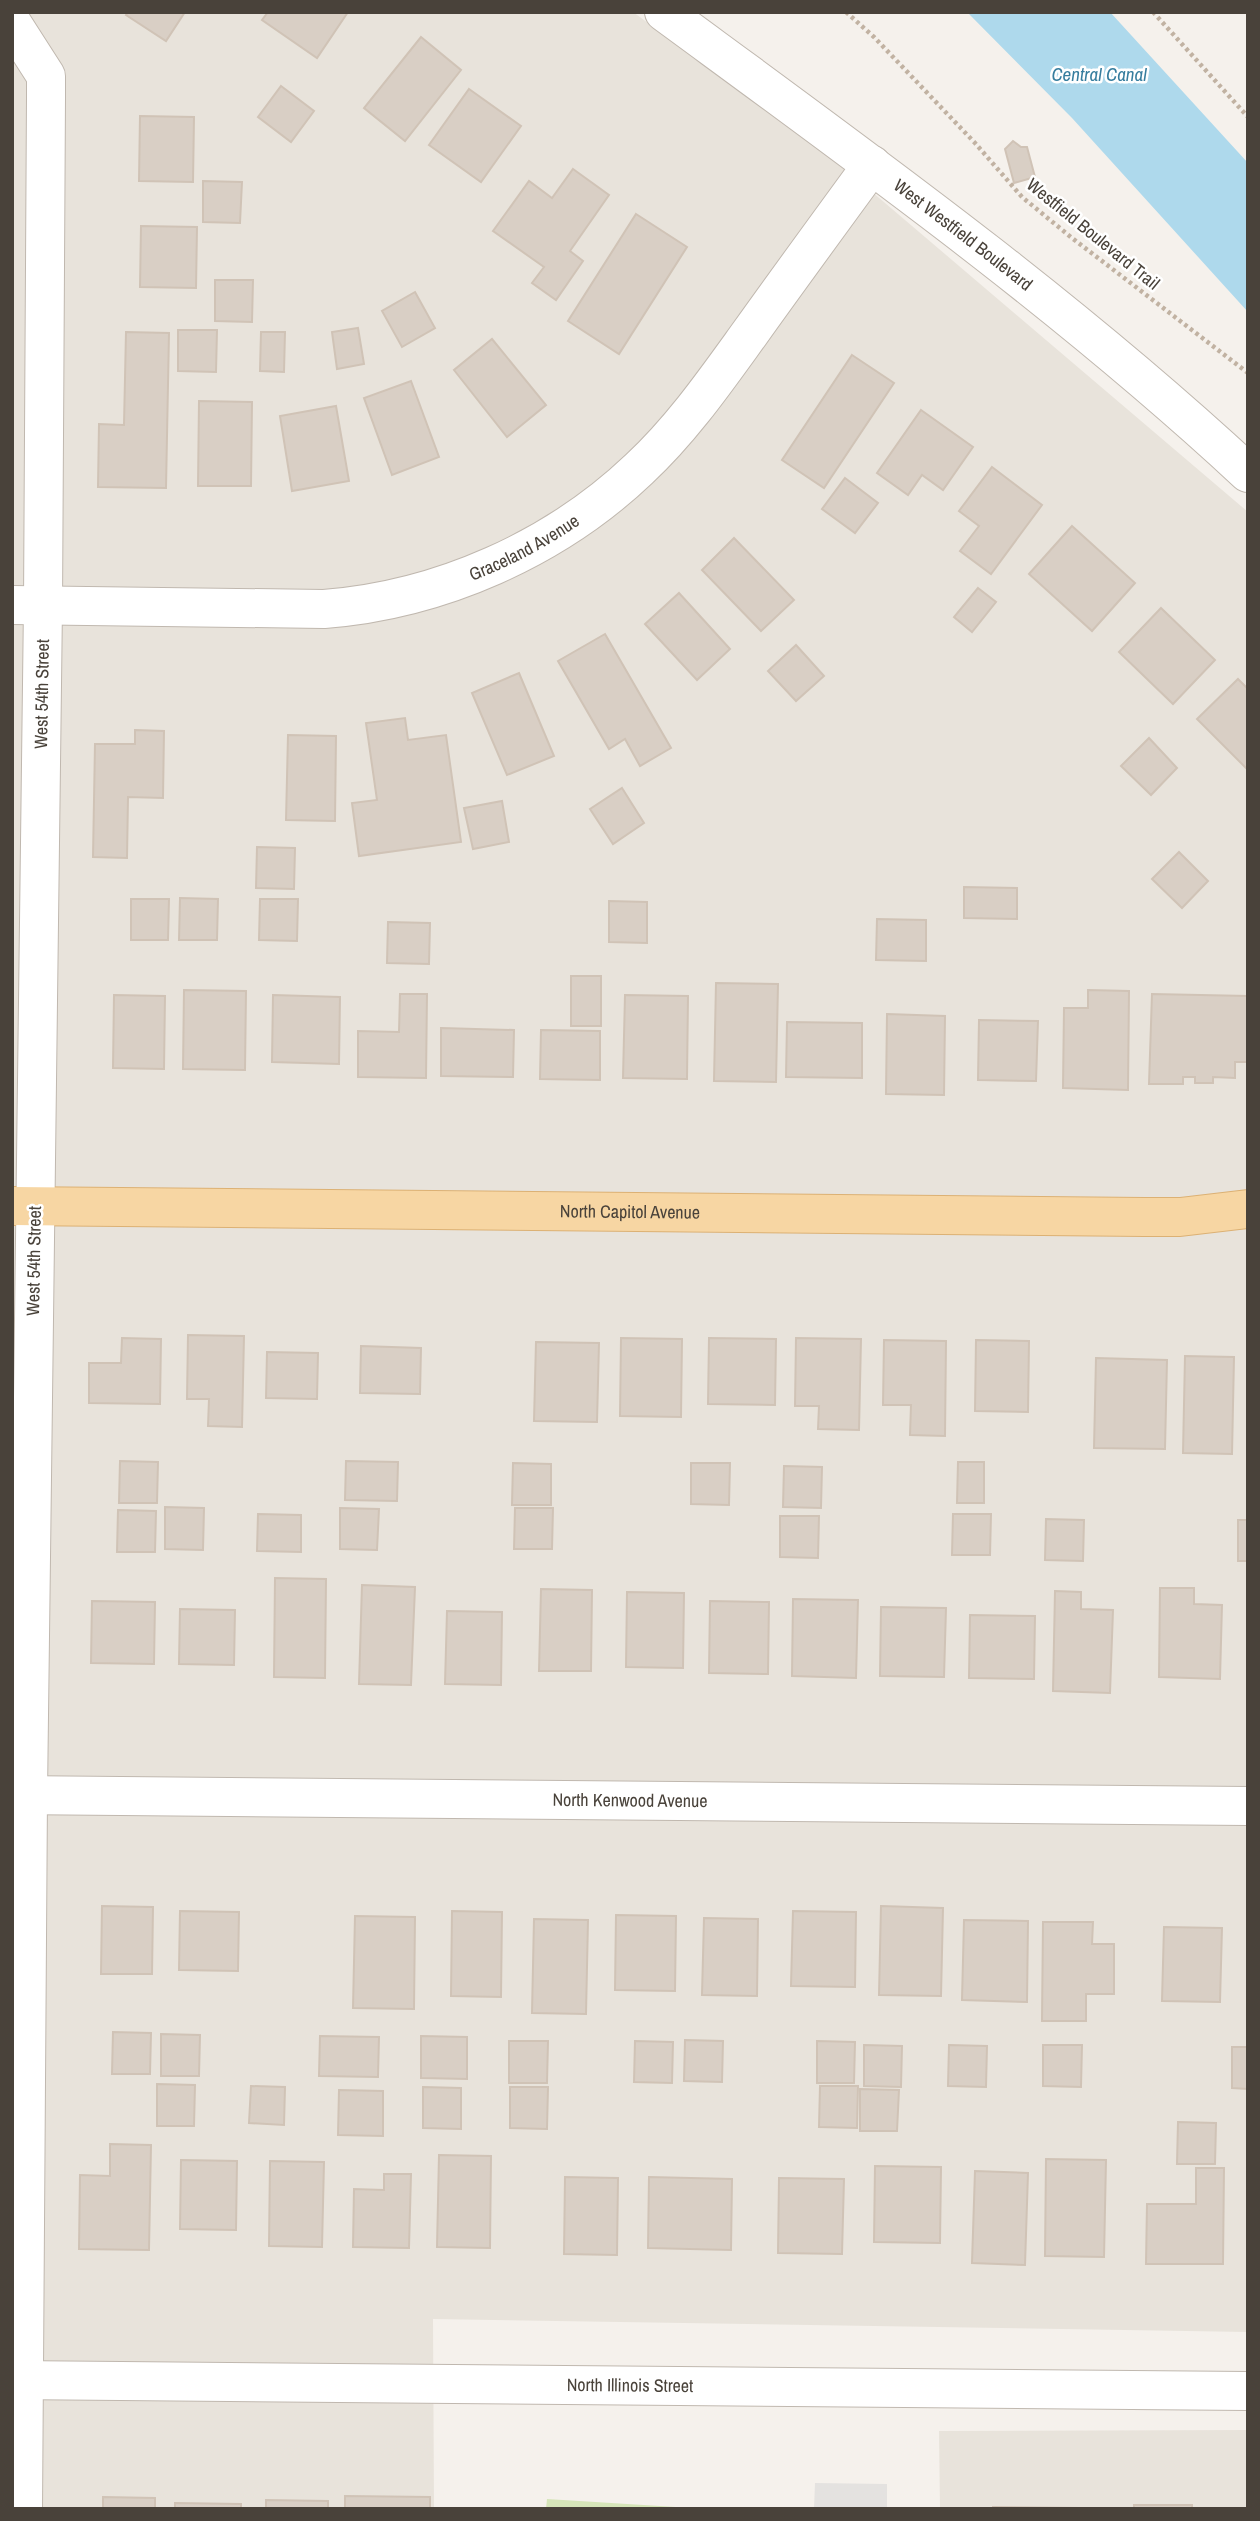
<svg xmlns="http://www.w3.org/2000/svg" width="1260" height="2521" font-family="'Archivo Narrow',sans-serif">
	<rect width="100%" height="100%" fill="#f5f1ec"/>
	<g fill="#e8e3db">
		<polygon points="12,12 633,12 831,157 1248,512 1248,2332 433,2319 434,2509 12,2509"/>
		<polygon points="1248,2430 1248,2509 940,2509 939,2431"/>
	</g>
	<polygon fill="#d6e5b9" points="547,2499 708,2509 546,2509"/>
	<polygon fill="#e4e2e0" points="815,2483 887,2484 887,2509 814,2509"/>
	<polygon fill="#aed9ec" points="967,12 1110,12 1248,163 1248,312 1072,118"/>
	<g fill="#d9cfc5" stroke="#d0c3b6" stroke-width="2">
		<polygon points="128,12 185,12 166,41 126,15"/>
		<polygon points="268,12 348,12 317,58 262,20"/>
		<polygon points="421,37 461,70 405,141 364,108"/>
		<polygon points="281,86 314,111 291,142 258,117"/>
		<polygon points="469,89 521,126 481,182 429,145"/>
		<polygon points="140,116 194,117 193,182 139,181"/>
		<polygon points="1013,141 1021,147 1027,147 1035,177 1014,183 1005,149"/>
		<polygon points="573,169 609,195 570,251 583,261 556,300 532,283 544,267 493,231 529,181 552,198"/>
		<polygon points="203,181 242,182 240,223 203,222"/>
		<polygon points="636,214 687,247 619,354 568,321"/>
		<polygon points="141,226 197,227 196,288 140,287"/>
		<polygon points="215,280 253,280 252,322 215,321"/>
		<polygon points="415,292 435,328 402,347 382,311"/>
		<polygon points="358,328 364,364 337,369 332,332"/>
		<polygon points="178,330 217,330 216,372 178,371"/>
		<polygon points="126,332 169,333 166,488 98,487 99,424 124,425"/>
		<polygon points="261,332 285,332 284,372 260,371"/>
		<polygon points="492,339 546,405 507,437 454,370"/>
		<polygon points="852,355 894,383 824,488 782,460"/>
		<polygon points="411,381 439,457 392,475 364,398"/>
		<polygon points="199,401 252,402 251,486 198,486"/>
		<polygon points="336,406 349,481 292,491 280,416"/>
		<polygon points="921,410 973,447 943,490 922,475 908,495 877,473"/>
		<polygon points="992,467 1042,505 991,574 960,551 979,526 959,511"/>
		<polygon points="845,478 878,503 855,533 822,509"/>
		<polygon points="1072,526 1135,583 1092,631 1029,574"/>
		<polygon points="734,538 794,600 761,631 702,570"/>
		<polygon points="978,588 996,602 972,632 954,617"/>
		<polygon points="679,593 730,649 697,680 645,624"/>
		<polygon points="1161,608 1215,660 1173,704 1119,652"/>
		<polygon points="605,634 671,748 640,766 625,739 609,749 558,661"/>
		<polygon points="796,645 824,676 796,701 768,671"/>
		<polygon points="519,673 554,756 507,775 472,693"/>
		<polygon points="1238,679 1248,689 1248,770 1197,719"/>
		<polygon points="405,718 408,740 446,735 461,842 359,856 352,803 377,800 366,723"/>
		<polygon points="135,730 164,731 163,798 128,797 127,858 93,857 95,744 135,744"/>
		<polygon points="288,735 336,736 335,821 286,820"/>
		<polygon points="1149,738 1177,768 1151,795 1121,766"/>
		<polygon points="622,788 644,823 613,844 590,809"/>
		<polygon points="502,801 509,842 473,849 464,808"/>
		<polygon points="257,847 295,848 294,889 256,888"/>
		<polygon points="1179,852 1208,881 1182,908 1152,879"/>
		<polygon points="964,887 1017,888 1017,919 964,918"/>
		<polygon points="180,898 218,899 217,940 179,940"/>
		<polygon points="131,899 169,899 168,940 131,940"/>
		<polygon points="260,899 298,899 297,941 259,940"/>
		<polygon points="609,901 647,902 647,943 609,942"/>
		<polygon points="877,919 926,920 926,961 876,960"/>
		<polygon points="388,922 430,923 429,964 387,963"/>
		<rect x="571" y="976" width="30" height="50"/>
		<polygon points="716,983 778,984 776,1082 714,1081"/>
		<polygon points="184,990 246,991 245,1070 183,1069"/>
		<polygon points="1088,990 1129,991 1128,1090 1063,1088 1064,1008 1088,1008"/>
		<polygon points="400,994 427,994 426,1078 358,1077 358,1031 399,1032"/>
		<polygon points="1152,994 1248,996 1248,1062 1235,1062 1235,1078 1213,1077 1213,1083 1195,1083 1195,1077 1183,1077 1183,1084 1149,1084"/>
		<polygon points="114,995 165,996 164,1069 113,1068"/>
		<polygon points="273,995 340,997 339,1064 272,1062"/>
		<polygon points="625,995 688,996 687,1079 623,1078"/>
		<polygon points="887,1014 945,1016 944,1095 886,1094"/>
		<polygon points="979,1020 1038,1021 1036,1081 978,1080"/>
		<polygon points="787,1022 862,1023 862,1078 786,1077"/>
		<polygon points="441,1028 514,1030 513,1077 441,1076"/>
		<polygon points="541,1030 600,1031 600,1080 540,1079"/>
		<polygon points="188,1335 244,1336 242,1427 208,1426 209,1399 187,1399"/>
		<polygon points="122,1338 161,1339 160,1404 89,1403 89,1363 121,1363"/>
		<polygon points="621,1338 682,1339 681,1417 620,1416"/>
		<polygon points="709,1338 776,1339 775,1405 708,1404"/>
		<polygon points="796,1338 861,1339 859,1430 818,1429 819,1406 795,1406"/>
		<polygon points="884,1340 946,1341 945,1436 910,1435 911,1405 883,1405"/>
		<polygon points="976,1340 1029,1341 1028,1412 975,1411"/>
		<polygon points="536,1342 599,1343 597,1422 534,1421"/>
		<polygon points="361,1346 421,1348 420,1394 360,1393"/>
		<polygon points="267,1352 318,1353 317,1399 266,1398"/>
		<polygon points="1185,1356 1234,1357 1232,1454 1183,1453"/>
		<polygon points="1096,1358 1167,1360 1165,1449 1094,1448"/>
		<polygon points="120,1461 158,1462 157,1503 119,1503"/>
		<polygon points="346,1461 398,1462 397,1501 345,1500"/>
		<polygon points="958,1462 984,1462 984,1503 957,1503"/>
		<polygon points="513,1463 551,1464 551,1505 512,1505"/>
		<polygon points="691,1463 730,1463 729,1505 691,1504"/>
		<polygon points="784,1466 822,1467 821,1508 783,1507"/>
		<polygon points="165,1507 204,1508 203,1550 165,1549"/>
		<polygon points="340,1508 379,1509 377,1550 340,1549"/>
		<polygon points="515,1508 553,1508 552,1549 514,1549"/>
		<polygon points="118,1510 156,1511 155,1552 117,1552"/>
		<polygon points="258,1514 301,1515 301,1552 257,1551"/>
		<polygon points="953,1514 991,1514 990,1555 952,1555"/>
		<polygon points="780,1516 819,1516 818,1558 780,1557"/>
		<polygon points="1046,1519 1084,1520 1083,1561 1045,1560"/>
		<rect x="1238" y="1520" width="10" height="41"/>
		<polygon points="275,1578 326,1579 325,1678 274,1677"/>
		<polygon points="362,1585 415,1587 411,1685 359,1684"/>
		<polygon points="1160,1588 1194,1588 1194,1604 1222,1605 1220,1679 1159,1677"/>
		<polygon points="541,1589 592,1590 591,1671 539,1671"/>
		<polygon points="1055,1591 1081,1592 1081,1609 1113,1610 1110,1693 1053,1691"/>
		<polygon points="627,1592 684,1593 683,1668 626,1667"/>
		<polygon points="793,1599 858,1600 856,1678 792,1676"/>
		<polygon points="92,1601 155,1602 154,1664 91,1663"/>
		<polygon points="710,1601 769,1602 768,1674 709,1673"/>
		<polygon points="881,1607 946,1608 944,1677 880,1676"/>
		<polygon points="180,1609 235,1610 234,1665 179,1664"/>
		<polygon points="447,1611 502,1612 501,1685 445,1684"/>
		<polygon points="970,1615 1035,1616 1034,1679 969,1678"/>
		<polygon points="102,1906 153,1907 152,1974 101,1974"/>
		<polygon points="881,1906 943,1908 941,1996 879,1995"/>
		<polygon points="180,1911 239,1912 238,1971 179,1970"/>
		<polygon points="452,1911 502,1912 501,1997 451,1996"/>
		<polygon points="793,1911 856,1912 855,1987 791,1986"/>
		<polygon points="616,1915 676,1916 675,1991 615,1990"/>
		<polygon points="355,1916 415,1917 414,2009 353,2008"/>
		<polygon points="704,1918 758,1919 757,1996 702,1995"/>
		<polygon points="534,1919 588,1920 586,2014 532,2013"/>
		<polygon points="964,1920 1028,1921 1027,2002 962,2000"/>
		<polygon points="1043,1922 1093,1922 1092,1944 1114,1944 1114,1994 1086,1994 1086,2021 1042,2021"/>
		<polygon points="1164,1927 1222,1928 1220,2002 1162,2001"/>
		<polygon points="113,2032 151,2033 150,2074 112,2074"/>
		<polygon points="161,2034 200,2035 199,2076 161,2076"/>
		<polygon points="320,2036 379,2037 378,2077 319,2076"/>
		<polygon points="421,2036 467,2037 467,2079 421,2078"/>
		<polygon points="685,2040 723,2041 722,2082 684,2081"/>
		<polygon points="509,2041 548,2041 547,2083 509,2083"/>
		<polygon points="635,2041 673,2042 672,2083 634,2082"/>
		<polygon points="817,2041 855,2042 854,2083 817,2083"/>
		<polygon points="864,2045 902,2046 901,2087 864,2086"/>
		<polygon points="949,2045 987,2046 986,2087 948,2086"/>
		<polygon points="1043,2045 1082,2045 1081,2087 1043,2086"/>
		<polygon points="1232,2047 1248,2047 1248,2089 1232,2088"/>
		<polygon points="157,2084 195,2085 194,2126 157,2126"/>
		<polygon points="251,2086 285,2087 284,2125 249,2123"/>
		<polygon points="820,2086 858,2086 857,2128 819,2127"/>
		<polygon points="423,2087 461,2088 461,2129 423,2128"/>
		<polygon points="510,2087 548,2087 547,2129 510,2128"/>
		<polygon points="860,2089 899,2090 897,2131 860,2131"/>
		<polygon points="339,2090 383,2091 383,2136 338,2135"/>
		<polygon points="1178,2122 1216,2123 1215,2164 1177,2164"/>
		<polygon points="110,2144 151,2145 149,2250 79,2249 80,2175 110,2176"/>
		<polygon points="439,2155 491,2156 490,2248 437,2247"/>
		<polygon points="1046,2159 1106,2160 1104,2257 1045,2256"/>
		<polygon points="181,2160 237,2161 236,2230 180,2229"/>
		<polygon points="270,2161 324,2162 322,2247 269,2246"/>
		<polygon points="875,2166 941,2167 940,2243 874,2242"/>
		<polygon points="1196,2168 1224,2168 1223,2264 1146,2264 1147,2204 1196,2204"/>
		<polygon points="975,2171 1028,2173 1025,2265 972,2263"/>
		<polygon points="384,2174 411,2174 409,2248 353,2247 354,2189 384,2190"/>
		<polygon points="565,2177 618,2178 617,2255 564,2254"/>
		<polygon points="649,2177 732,2179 731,2250 648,2248"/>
		<polygon points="779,2178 844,2179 842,2254 778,2253"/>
		<polygon points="345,2496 430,2497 430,2509 345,2509"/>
		<polygon points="103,2497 155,2498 155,2509 103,2509"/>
		<polygon points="266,2500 328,2501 328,2509 266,2509"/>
		<polygon points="175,2503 241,2504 241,2509 175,2509"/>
		<rect x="1134" y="2505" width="58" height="4"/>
		<polygon points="993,2507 1081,2508 1081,2509 993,2509"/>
	</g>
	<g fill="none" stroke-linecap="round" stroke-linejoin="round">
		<g stroke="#c0b8af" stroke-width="40">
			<g id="minor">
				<path id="s1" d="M664,12C864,159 1066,304 1248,473"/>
				<polyline points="12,23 46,76 46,97 43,605 28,1795 23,2509"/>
				<path id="s2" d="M12,605L324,609C440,600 555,549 639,469C682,429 716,380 750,333C790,277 831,221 872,165"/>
				<path id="s3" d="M12,1795L1248,1806"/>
				<path id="s4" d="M12,2380L1248,2391"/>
			</g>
		</g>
		<g stroke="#dcb174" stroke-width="40">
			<g id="major">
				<path id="s5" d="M12,1206L1145,1217H1180L1248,1209"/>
			</g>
		</g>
		<g stroke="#c1b2a2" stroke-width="4.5" stroke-dasharray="3.5 3.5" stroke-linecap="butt">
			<polyline points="846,12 874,37 975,143 1022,197 1072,238 1248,373"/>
			<polyline points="1153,12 1248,117"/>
		</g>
		<use href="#minor" stroke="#fff" stroke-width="38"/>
		<use href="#major" stroke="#f7d6a3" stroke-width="38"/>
	</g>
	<g text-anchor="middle" stroke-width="5" stroke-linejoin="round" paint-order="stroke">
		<g font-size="18" fill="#49423a" stroke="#fff">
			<text transform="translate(1093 234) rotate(39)" y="6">Westfield Boulevard Trail</text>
			<text dy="6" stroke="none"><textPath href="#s1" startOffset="373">West Westfield Boulevard</textPath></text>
			<text dy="6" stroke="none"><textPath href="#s2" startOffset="523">Graceland Avenue</textPath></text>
			<text transform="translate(42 694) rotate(-89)" y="6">West 54th Street</text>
			<text dy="6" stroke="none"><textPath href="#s5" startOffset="618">North Capitol Avenue</textPath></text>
			<text transform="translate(34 1261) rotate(-89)" y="6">West 54th Street</text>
			<text dy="6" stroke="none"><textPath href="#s3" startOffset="618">North Kenwood Avenue</textPath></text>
			<text dy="6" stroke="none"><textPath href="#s4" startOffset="618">North Illinois Street</textPath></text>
		</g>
		<g font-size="19" font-style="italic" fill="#367d9e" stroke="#fff">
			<text x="1099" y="81">Central Canal</text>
		</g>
	</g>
	<rect width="1260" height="2521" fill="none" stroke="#49423a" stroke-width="28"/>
</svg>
